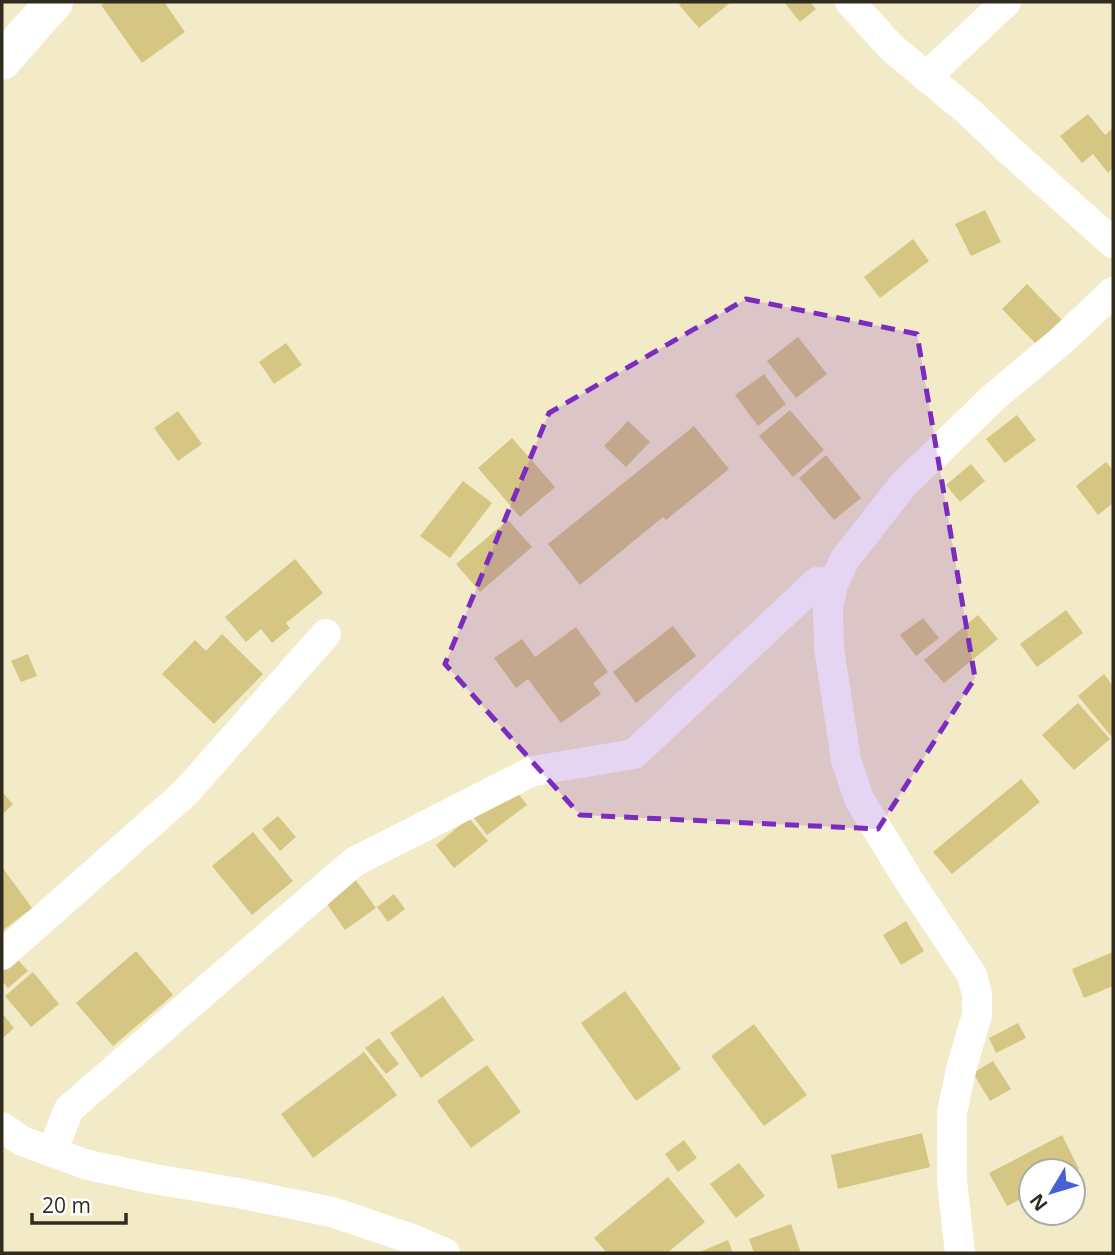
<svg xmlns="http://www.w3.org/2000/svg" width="1115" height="1255" font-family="'Open Sans',sans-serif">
	<rect width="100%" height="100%" fill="#f3ebc8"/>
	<g fill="#d5c783">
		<polygon points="106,2 164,2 185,32 142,63 101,5"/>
		<polygon points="682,2 731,2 699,28 679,5"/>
		<polygon points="784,2 810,2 816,9 800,22"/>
		<polygon points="1088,114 1105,135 1113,128 1113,168 1108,173 1093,154 1082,163 1060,136"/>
		<polygon points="985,210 1001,242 971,256 955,224"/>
		<polygon points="913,239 929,261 880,298 864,277"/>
		<polygon points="1027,284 1063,321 1037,345 1002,309"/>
		<polygon points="798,337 827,374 796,398 767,361"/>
		<polygon points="286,343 302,365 274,384 259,362"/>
		<polygon points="764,374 786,404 758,426 735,395"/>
		<polygon points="790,410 824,450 793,477 759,436"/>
		<polygon points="178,411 202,444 178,461 154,428"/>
		<polygon points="1017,415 1036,440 1005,463 986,439"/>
		<polygon points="628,421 650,442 626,467 604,446"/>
		<polygon points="694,426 729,469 666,520 663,517 580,585 548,544"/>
		<polygon points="512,438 555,487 520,517 478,468"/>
		<polygon points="826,455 861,498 834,520 799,478"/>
		<polygon points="1106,462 1113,470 1113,503 1098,515 1076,486"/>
		<polygon points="971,464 985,481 960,502 946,485"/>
		<polygon points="463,481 492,503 450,558 420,536"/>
		<polygon points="508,520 532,547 480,592 456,564"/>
		<polygon points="295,559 323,593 286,623 290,628 272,643 261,629 246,642 225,617"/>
		<polygon points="1066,610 1083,633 1037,667 1020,644"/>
		<polygon points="978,615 998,639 944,683 924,660"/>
		<polygon points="923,618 939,638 916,656 900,635"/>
		<polygon points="673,626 696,656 636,703 613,672"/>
		<polygon points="576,627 608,672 593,683 601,694 561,723 528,679 516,688 494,658 522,639 535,657"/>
		<polygon points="222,634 263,674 214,724 162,674 195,640 206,651"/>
		<polygon points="28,654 37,676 21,682 11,661"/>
		<polygon points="1104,674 1113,686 1113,735 1111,736 1078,696"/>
		<polygon points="1078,703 1110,739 1074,770 1042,735"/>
		<polygon points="1021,779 1040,802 952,874 933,852"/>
		<polygon points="514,788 527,805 487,835 474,818"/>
		<polygon points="2,792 13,804 2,815"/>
		<polygon points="278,816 296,837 280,851 262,829"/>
		<polygon points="469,818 488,841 454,868 436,845"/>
		<polygon points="253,832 293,881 252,915 212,866"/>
		<polygon points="2,867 32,908 2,931"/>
		<polygon points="352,875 376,908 345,930 322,897"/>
		<polygon points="394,894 405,909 388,922 377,907"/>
		<polygon points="906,921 924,951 901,965 883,935"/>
		<polygon points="136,951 173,995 113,1046 76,1003"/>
		<polygon points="1113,952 1113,986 1084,998 1072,969"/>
		<polygon points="12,953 28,971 8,988 2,981 2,962"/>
		<polygon points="33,972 59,1004 31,1027 5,996"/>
		<polygon points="625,991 681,1069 636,1101 581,1023"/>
		<polygon points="443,996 474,1040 421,1078 390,1033"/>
		<polygon points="2,1013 14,1028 2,1039"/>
		<polygon points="1018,1023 1026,1038 996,1053 989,1038"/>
		<polygon points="754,1024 807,1095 764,1126 711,1056"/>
		<polygon points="379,1038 399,1064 386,1074 365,1048"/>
		<polygon points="364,1052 397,1095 313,1158 281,1114"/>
		<polygon points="993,1061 1011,1089 990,1101 973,1073"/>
		<polygon points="487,1065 521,1112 471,1148 437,1101"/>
		<polygon points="922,1133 930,1167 838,1189 831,1155"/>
		<polygon points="1062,1135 1079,1169 1073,1172 1031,1171 1031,1194 1007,1206 989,1173"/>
		<polygon points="684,1140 697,1158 678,1172 665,1154"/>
		<polygon points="739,1163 765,1196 736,1218 710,1184"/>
		<polygon points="668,1177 705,1222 667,1253 607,1253 594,1238"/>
		<polygon points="791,1224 801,1253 754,1253 749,1239"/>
		<polygon points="728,1240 733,1253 697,1253"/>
	</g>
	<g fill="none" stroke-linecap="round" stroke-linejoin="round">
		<g stroke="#fff" stroke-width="30">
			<polyline points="850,2 892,48 968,111 1009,150 1113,243"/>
			<polyline points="926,77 1006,2"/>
			<polyline points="2,955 185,793 326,634"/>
			<polyline points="2,1127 22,1141 88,1165 154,1179 238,1193 332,1212 412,1239 445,1253"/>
			<polyline points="52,1152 69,1109 354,862 533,771 634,754 817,582 833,584"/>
			<polyline points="960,1253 952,1181 952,1112 962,1066 977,1015 977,994 972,975 909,881 859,799 846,760 829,648 828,608 833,584 845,559 903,485 995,396 1061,341 1113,292"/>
		</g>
		<polyline stroke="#fff" stroke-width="38" points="2,61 54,2"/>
	</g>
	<path fill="#7b2cbf" fill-opacity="0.2" stroke="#7b2cbf" stroke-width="5" stroke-dasharray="14 9" stroke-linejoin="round" d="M746,299L917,334L975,678L878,829L580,815L445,664L549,413Z"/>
	<rect width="1115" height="1255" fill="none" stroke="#302d20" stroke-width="7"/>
	<g transform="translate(1052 1192) rotate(232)"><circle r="33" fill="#ffffff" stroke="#acaba6" stroke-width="2"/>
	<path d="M0-5L12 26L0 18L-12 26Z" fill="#4760d4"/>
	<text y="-10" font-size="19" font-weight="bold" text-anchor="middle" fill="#302d20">N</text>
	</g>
	<path d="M32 1213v10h94v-10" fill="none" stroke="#302d20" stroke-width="3.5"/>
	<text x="42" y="1213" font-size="21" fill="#302d20" stroke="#ffffff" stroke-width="5" paint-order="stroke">20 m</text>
</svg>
